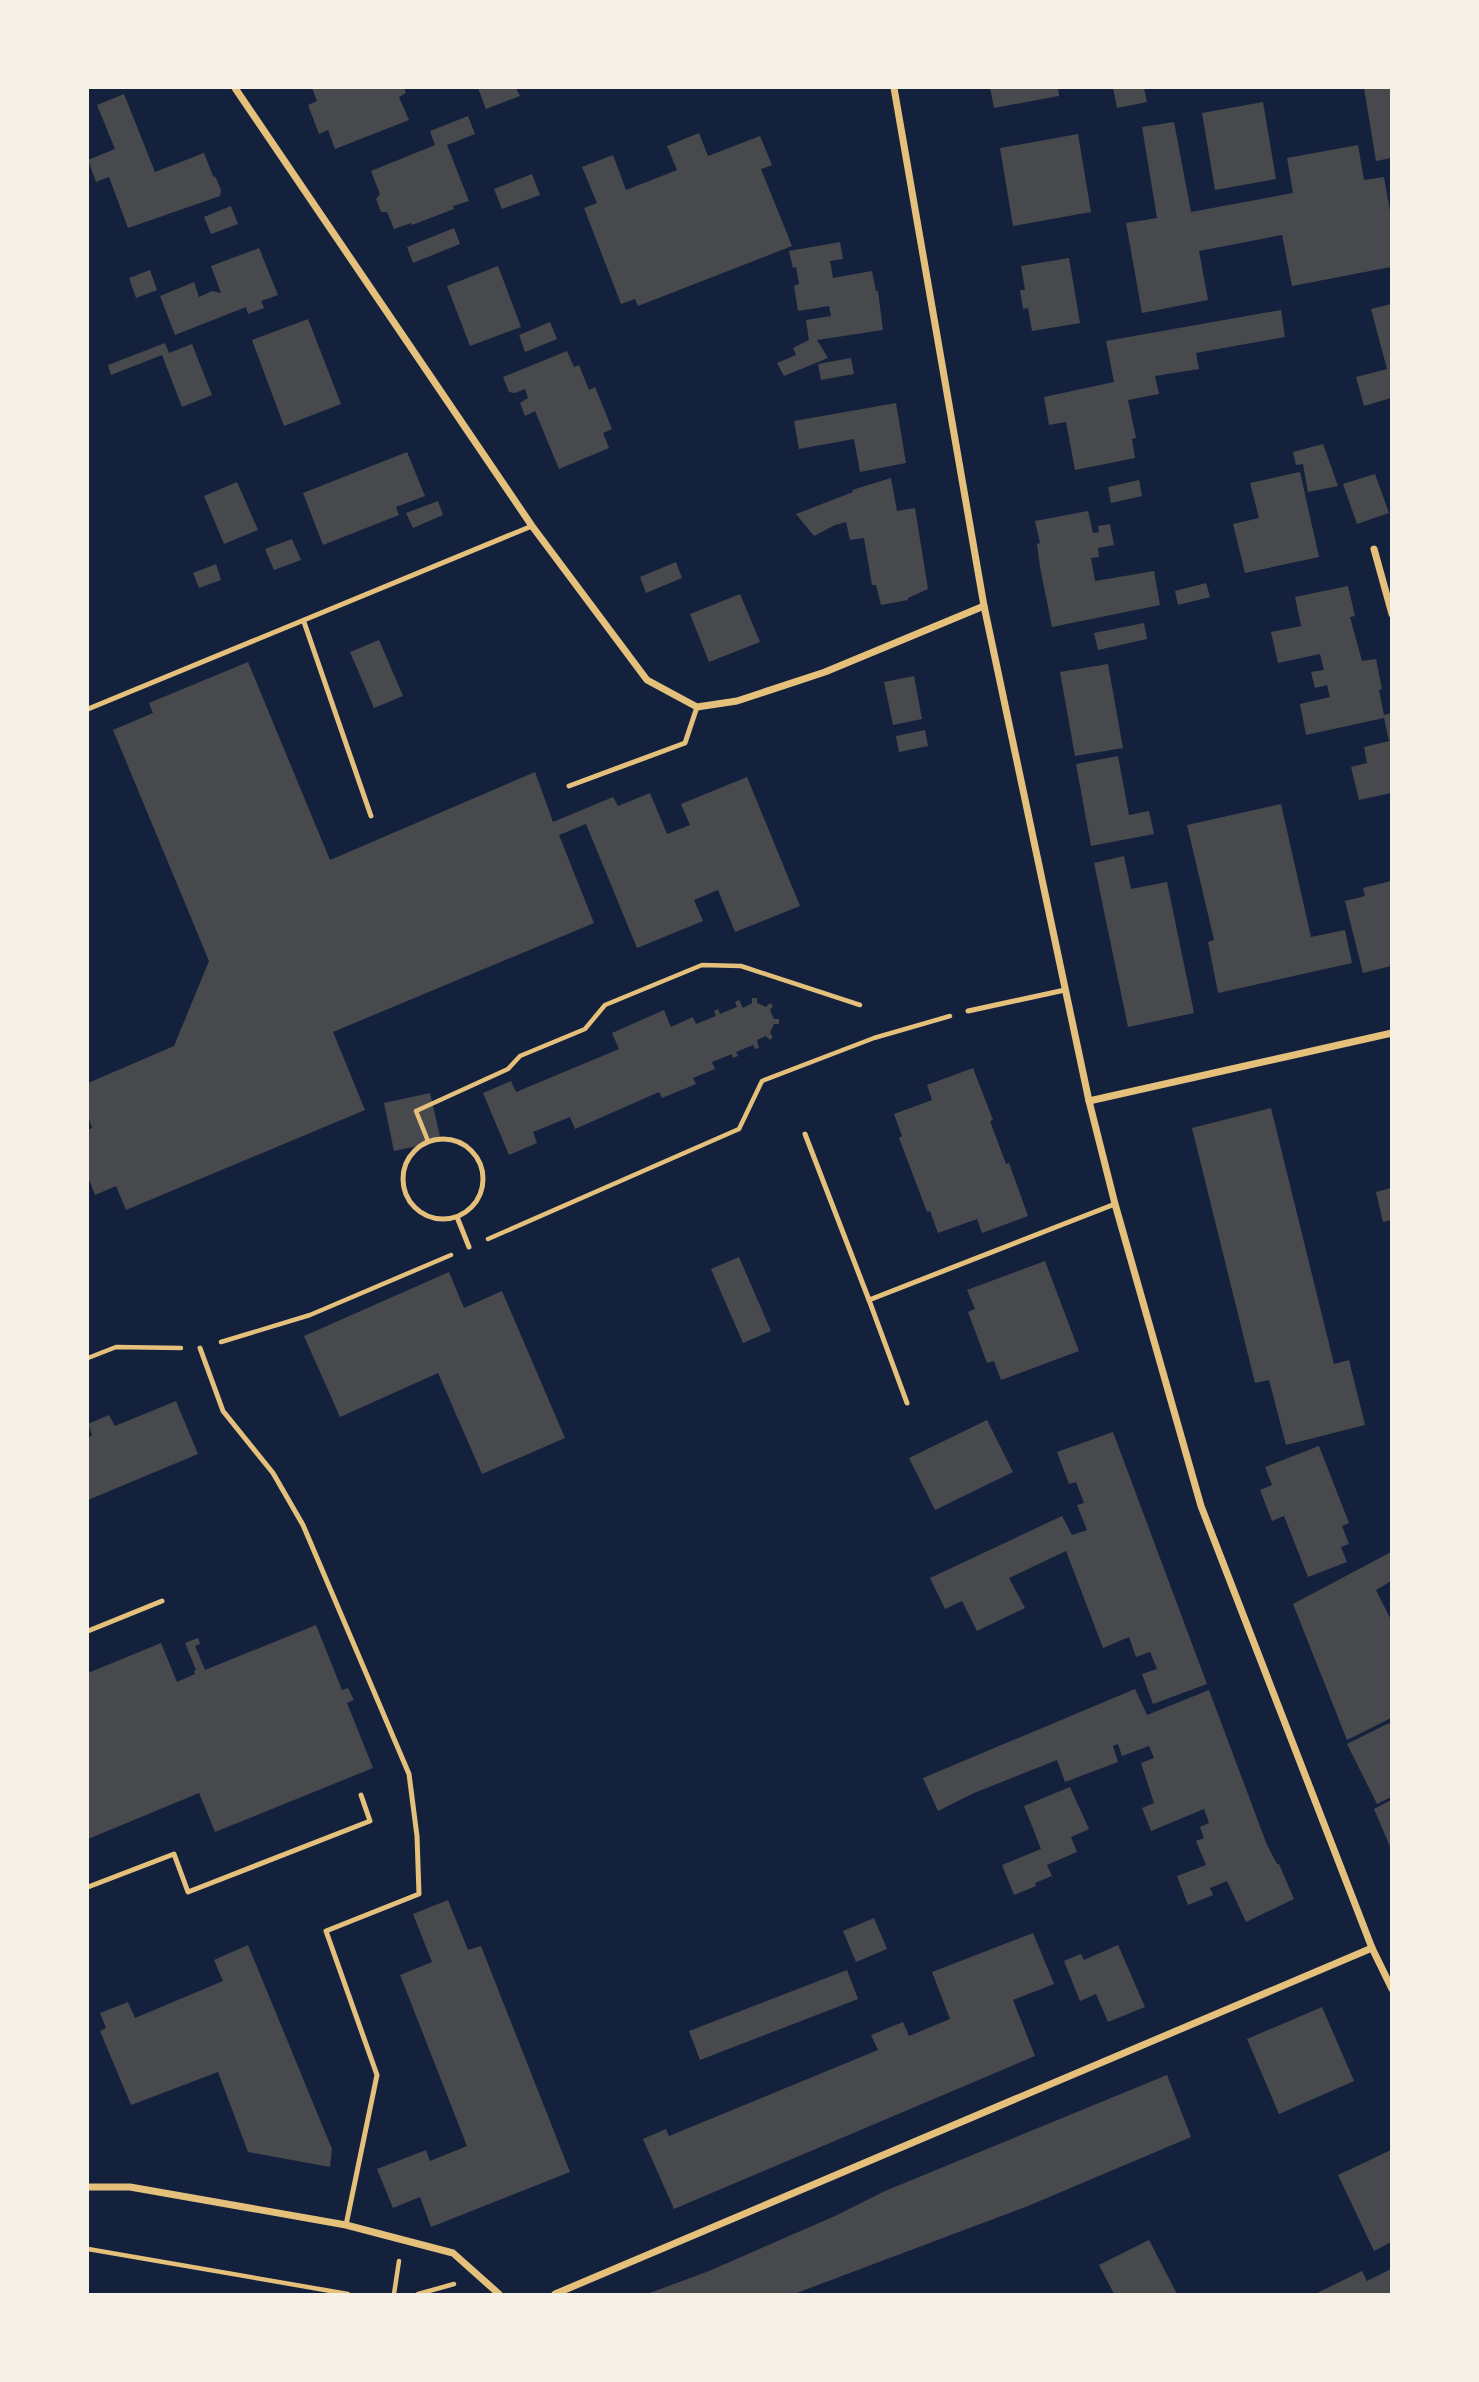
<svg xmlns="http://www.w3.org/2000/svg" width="1479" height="2382" font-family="Karla,sans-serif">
	<rect width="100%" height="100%" fill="#14213d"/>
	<g fill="#48494c">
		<polygon points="312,88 404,88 406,93 399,97 409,120 335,149 328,130 319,134 308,105 317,101"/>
		<polygon points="478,88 516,88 520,96 486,109"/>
		<polygon points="990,88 1058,88 1059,96 994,108"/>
		<polygon points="1113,88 1144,88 1147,102 1117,108"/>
		<polygon points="1364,88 1391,88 1391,158 1376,161"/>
		<polygon points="124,94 155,172 204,153 213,176 216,178 221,190 220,196 128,228 109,177 96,182 88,160 115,149 97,105"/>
		<polygon points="1263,102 1276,179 1215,190 1202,113"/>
		<polygon points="468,116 475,134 447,145 469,201 453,206 454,209 412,225 411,223 394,229 387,212 381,212 376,199 380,194 371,171 435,145 430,131"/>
		<polygon points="1174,122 1191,212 1293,193 1287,158 1358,145 1364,180 1384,177 1391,217 1391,267 1292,286 1282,235 1199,251 1208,300 1142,313 1126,223 1157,218 1142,127"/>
		<polygon points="699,133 708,156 760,136 772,165 761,169 792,246 638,306 635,299 621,304 584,208 597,203 582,167 613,155 626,190 677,170 667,146"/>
		<polygon points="1078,134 1091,212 1013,226 1000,148"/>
		<polygon points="532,174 540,195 502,209 494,189"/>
		<polygon points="231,206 238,224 211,234 204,217"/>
		<polygon points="454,228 460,244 413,263 407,247"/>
		<polygon points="840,242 843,259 830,261 833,278 872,271 876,291 878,291 883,330 817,340 828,358 784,376 777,363 796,355 793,348 809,340 806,320 831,316 829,306 798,311 794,286 799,284 796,267 793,268 789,251"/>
		<polygon points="259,248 278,295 261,301 264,308 248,314 246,307 175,335 160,296 194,282 199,297 212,291 221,293 211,266"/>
		<polygon points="1069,258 1080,323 1032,331 1028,308 1023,309 1020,290 1025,290 1021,266"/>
		<polygon points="498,266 521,327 470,346 447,286"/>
		<polygon points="150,270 157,290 136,298 129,278"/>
		<polygon points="1391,304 1391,398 1364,406 1356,377 1387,369 1371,309"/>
		<polygon points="1281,310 1285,337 1196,353 1199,369 1155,376 1159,394 1128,400 1136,438 1132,439 1135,458 1075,470 1066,422 1049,425 1044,397 1114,382 1106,341"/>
		<polygon points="308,319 341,404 284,426 252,340"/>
		<polygon points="550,322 557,339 525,352 519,335"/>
		<polygon points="165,343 169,353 192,344 212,395 182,407 162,355 111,375 108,365"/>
		<polygon points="567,351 574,367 579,365 589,390 595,387 612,429 603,433 609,448 559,469 535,411 525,416 520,403 528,398 525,389 515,393 509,392 503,377"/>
		<polygon points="851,358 854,374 821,380 818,364"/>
		<polygon points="896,403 906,463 860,472 854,439 799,449 794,421"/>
		<polygon points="1323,444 1338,486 1308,492 1303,464 1296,465 1293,452"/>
		<polygon points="407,452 425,496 396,507 399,515 323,545 303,493"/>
		<polygon points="1300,472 1319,557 1245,573 1233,524 1259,518 1250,483"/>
		<polygon points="1375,474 1389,513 1357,524 1343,484"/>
		<polygon points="891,478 897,511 915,508 928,589 908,598 908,600 881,605 876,585 872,585 864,538 850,540 846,522 835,525 814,536 796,514 853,492 852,490"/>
		<polygon points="1139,480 1142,496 1111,503 1108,487"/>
		<polygon points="237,482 258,530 224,544 204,496"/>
		<polygon points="438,501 443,515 413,528 406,513"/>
		<polygon points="1088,511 1093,533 1099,532 1098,526 1110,524 1114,545 1098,548 1099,557 1091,558 1095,581 1154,571 1160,605 1052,627 1040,567 1037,544 1040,543 1035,521"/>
		<polygon points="292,539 301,560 274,570 265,549"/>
		<polygon points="676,562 682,578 646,593 640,577"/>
		<polygon points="216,564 221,580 199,588 193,573"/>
		<polygon points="1206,583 1210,597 1178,605 1175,591"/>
		<polygon points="1348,586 1355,616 1350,617 1362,661 1376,659 1382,689 1379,690 1384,715 1391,713 1391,793 1359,800 1351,767 1367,763 1364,747 1389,741 1384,718 1306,735 1300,704 1330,697 1327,685 1315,688 1311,672 1324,670 1320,654 1278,663 1271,632 1301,626 1295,597"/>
		<polygon points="740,594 760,642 709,662 690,614"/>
		<polygon points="1144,623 1147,639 1098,650 1094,633"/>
		<polygon points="379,640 403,696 374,708 350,652"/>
		<polygon points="248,662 330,860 535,772 553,822 613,797 618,806 650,793 667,834 690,825 681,804 747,777 800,906 735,932 718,890 694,900 703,921 637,948 586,824 559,835 594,923 333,1032 365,1110 126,1210 116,1186 95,1195 88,1177 88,1130 92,1128 88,1116 88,1083 174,1046 209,961 113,730 153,713 149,703"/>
		<polygon points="1108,664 1123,748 1075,756 1060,672"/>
		<polygon points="914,676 922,719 893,725 884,682"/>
		<polygon points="925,730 928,746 899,752 896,736"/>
		<polygon points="1118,756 1129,815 1149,811 1154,834 1091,846 1076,764"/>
		<polygon points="1281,804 1311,937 1345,930 1352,963 1218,993 1208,942 1214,940 1187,825"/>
		<polygon points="1124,856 1131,889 1167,882 1194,1013 1128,1027 1094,863"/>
		<polygon points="1391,881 1391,966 1363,973 1345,901 1365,896 1363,888"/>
		<polygon points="752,998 757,998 757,1003 766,1007 770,1003 773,1006 770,1010 774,1019 779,1019 779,1024 774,1024 770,1033 773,1037 770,1040 766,1036 757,1040 759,1048 755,1049 753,1045 736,1052 738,1056 733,1058 732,1054 712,1062 715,1069 693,1078 696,1084 662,1098 659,1092 575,1129 570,1117 533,1132 537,1143 509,1155 483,1093 511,1081 516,1092 619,1049 612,1033 664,1010 671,1027 693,1017 696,1024 716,1016 714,1011 718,1009 720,1014 737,1007 735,1002 739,1000 743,1008 752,1003"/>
		<polygon points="973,1068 993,1120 990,1121 1006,1164 1009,1163 1028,1216 982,1233 977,1219 938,1233 930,1211 927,1212 899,1138 902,1136 894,1114 932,1100 927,1085"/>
		<polygon points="430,1093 441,1141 394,1151 384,1103"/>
		<polygon points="1271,1108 1334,1364 1349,1360 1365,1425 1286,1445 1269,1380 1255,1383 1192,1128"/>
		<polygon points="1391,1188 1391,1220 1383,1222 1376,1192"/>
		<polygon points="739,1257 771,1331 743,1343 711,1269"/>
		<polygon points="1045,1261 1079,1351 1001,1380 994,1361 987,1363 968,1312 975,1309 967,1290"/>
		<polygon points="449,1272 464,1308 502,1291 565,1438 482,1474 438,1373 340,1417 304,1336"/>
		<polygon points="176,1401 198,1454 88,1500 88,1438 92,1435 88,1424 109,1415 115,1426"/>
		<polygon points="987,1420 1013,1472 935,1510 909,1458"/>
		<polygon points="1113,1432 1207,1684 1153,1704 1142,1674 1157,1669 1150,1652 1136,1657 1129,1637 1103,1648 1066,1551 1009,1578 1025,1608 977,1631 962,1601 945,1609 930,1578 1062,1516 1072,1535 1087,1530 1077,1505 1084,1503 1076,1482 1069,1484 1057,1452"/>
		<polygon points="1319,1446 1349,1523 1342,1526 1349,1544 1341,1547 1347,1562 1308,1577 1284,1516 1272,1521 1260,1490 1272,1485 1265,1467"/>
		<polygon points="1391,1552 1391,1581 1376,1590 1391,1620 1391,1718 1347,1740 1293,1604"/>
		<polygon points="316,1625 342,1690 348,1688 354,1700 347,1703 373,1768 215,1832 199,1793 88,1839 88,1673 161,1643 177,1682 195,1674 194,1671 196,1670 185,1643 198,1638 200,1644 195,1646 205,1670"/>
		<polygon points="1135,1689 1147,1715 1209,1690 1267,1845 1277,1864 1279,1864 1294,1899 1246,1922 1227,1881 1210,1888 1213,1895 1188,1905 1177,1876 1206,1865 1196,1841 1204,1838 1200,1827 1209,1823 1204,1809 1151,1831 1142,1808 1154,1803 1141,1763 1154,1758 1149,1746 1122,1756 1118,1744 1113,1746 1118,1762 1065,1782 1057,1760 974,1793 938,1811 923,1778"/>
		<polygon points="1389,1723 1391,1728 1391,1797 1377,1804 1347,1744"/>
		<polygon points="1070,1787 1089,1829 1071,1837 1077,1852 1047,1865 1052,1876 1035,1883 1036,1886 1014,1895 1002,1865 1041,1849 1024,1806"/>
		<polygon points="1391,1800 1391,1849 1374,1809"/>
		<polygon points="448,1900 468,1950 481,1946 570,2172 431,2227 420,2197 393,2208 377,2169 426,2150 430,2161 467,2146 400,1975 432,1962 413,1914"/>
		<polygon points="874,1918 887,1949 856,1962 843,1931"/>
		<polygon points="1033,1933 1054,1984 1013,2000 1035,2056 674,2209 643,2139 666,2129 669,2136 878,2050 871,2035 903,2022 909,2036 950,2019 932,1972"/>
		<polygon points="248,1945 332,2149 330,2167 248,2152 218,2072 131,2105 100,2031 106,2028 100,2013 128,2002 135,2018 223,1981 214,1960"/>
		<polygon points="1118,1945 1145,2007 1108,2022 1096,1994 1080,2001 1064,1961 1081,1954 1084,1960"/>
		<polygon points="847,1970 858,1999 700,2060 689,2031"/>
		<polygon points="1322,2007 1354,2081 1279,2114 1247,2039"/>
		<polygon points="1167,2075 1191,2137 1028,2206 794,2294 647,2294 709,2271 835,2216 885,2191"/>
		<polygon points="1391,2150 1391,2242 1374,2251 1338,2175"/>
		<polygon points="1149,2240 1177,2294 1114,2294 1099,2265"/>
		<polygon points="1391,2269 1391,2294 1315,2294 1362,2271 1367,2281"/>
	</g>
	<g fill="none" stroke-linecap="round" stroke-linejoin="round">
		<g stroke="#e5c07b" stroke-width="4.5">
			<polyline points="428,1141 416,1111 508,1069 520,1056 585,1029 605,1005 702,965 741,966 860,1005"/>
			<polyline points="488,1239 739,1129 762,1081 874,1038 950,1016"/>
			<polyline points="221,1342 310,1315 451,1255"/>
			<polyline points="88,1358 116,1347 181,1348"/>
			<polyline points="88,2249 348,2294"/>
			<polyline points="394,2294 399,2261"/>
			<polyline points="418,2294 454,2284"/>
		</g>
		<g stroke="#e5c07b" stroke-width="5">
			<polyline points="304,622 371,816"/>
			<polyline points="88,709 532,526"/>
			<polyline points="569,786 685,743 697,707"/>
			<polyline points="968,1011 1065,990"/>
			<polyline points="805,1134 869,1300 1115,1204"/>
			<circle cx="443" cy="1179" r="40"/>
			<polyline points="457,1217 469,1247"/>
			<polyline points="869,1300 907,1403"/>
			<polyline points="200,1348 223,1411 273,1473 303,1525 409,1774 417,1836 419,1894 326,1931 377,2075 346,2225"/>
			<polyline points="88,1631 162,1601"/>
			<polyline points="88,1887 174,1854 188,1892 370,1821 361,1795"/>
		</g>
		<g stroke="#e5c07b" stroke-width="7">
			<polyline points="235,88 532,526 647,680 697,707 737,701 825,672 984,606"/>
			<polyline points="894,88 984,606 1089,1101 1115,1204 1201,1506 1372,1948 1392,1989"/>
			<polyline points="1374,549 1392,614"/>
			<polyline points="1089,1101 1392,1033"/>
			<polyline points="88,2187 130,2187 346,2225 453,2253 499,2294"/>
			<polyline points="555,2294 1372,1948"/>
		</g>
	</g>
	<rect width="1479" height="2382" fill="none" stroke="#f6f1e7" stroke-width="178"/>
</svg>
